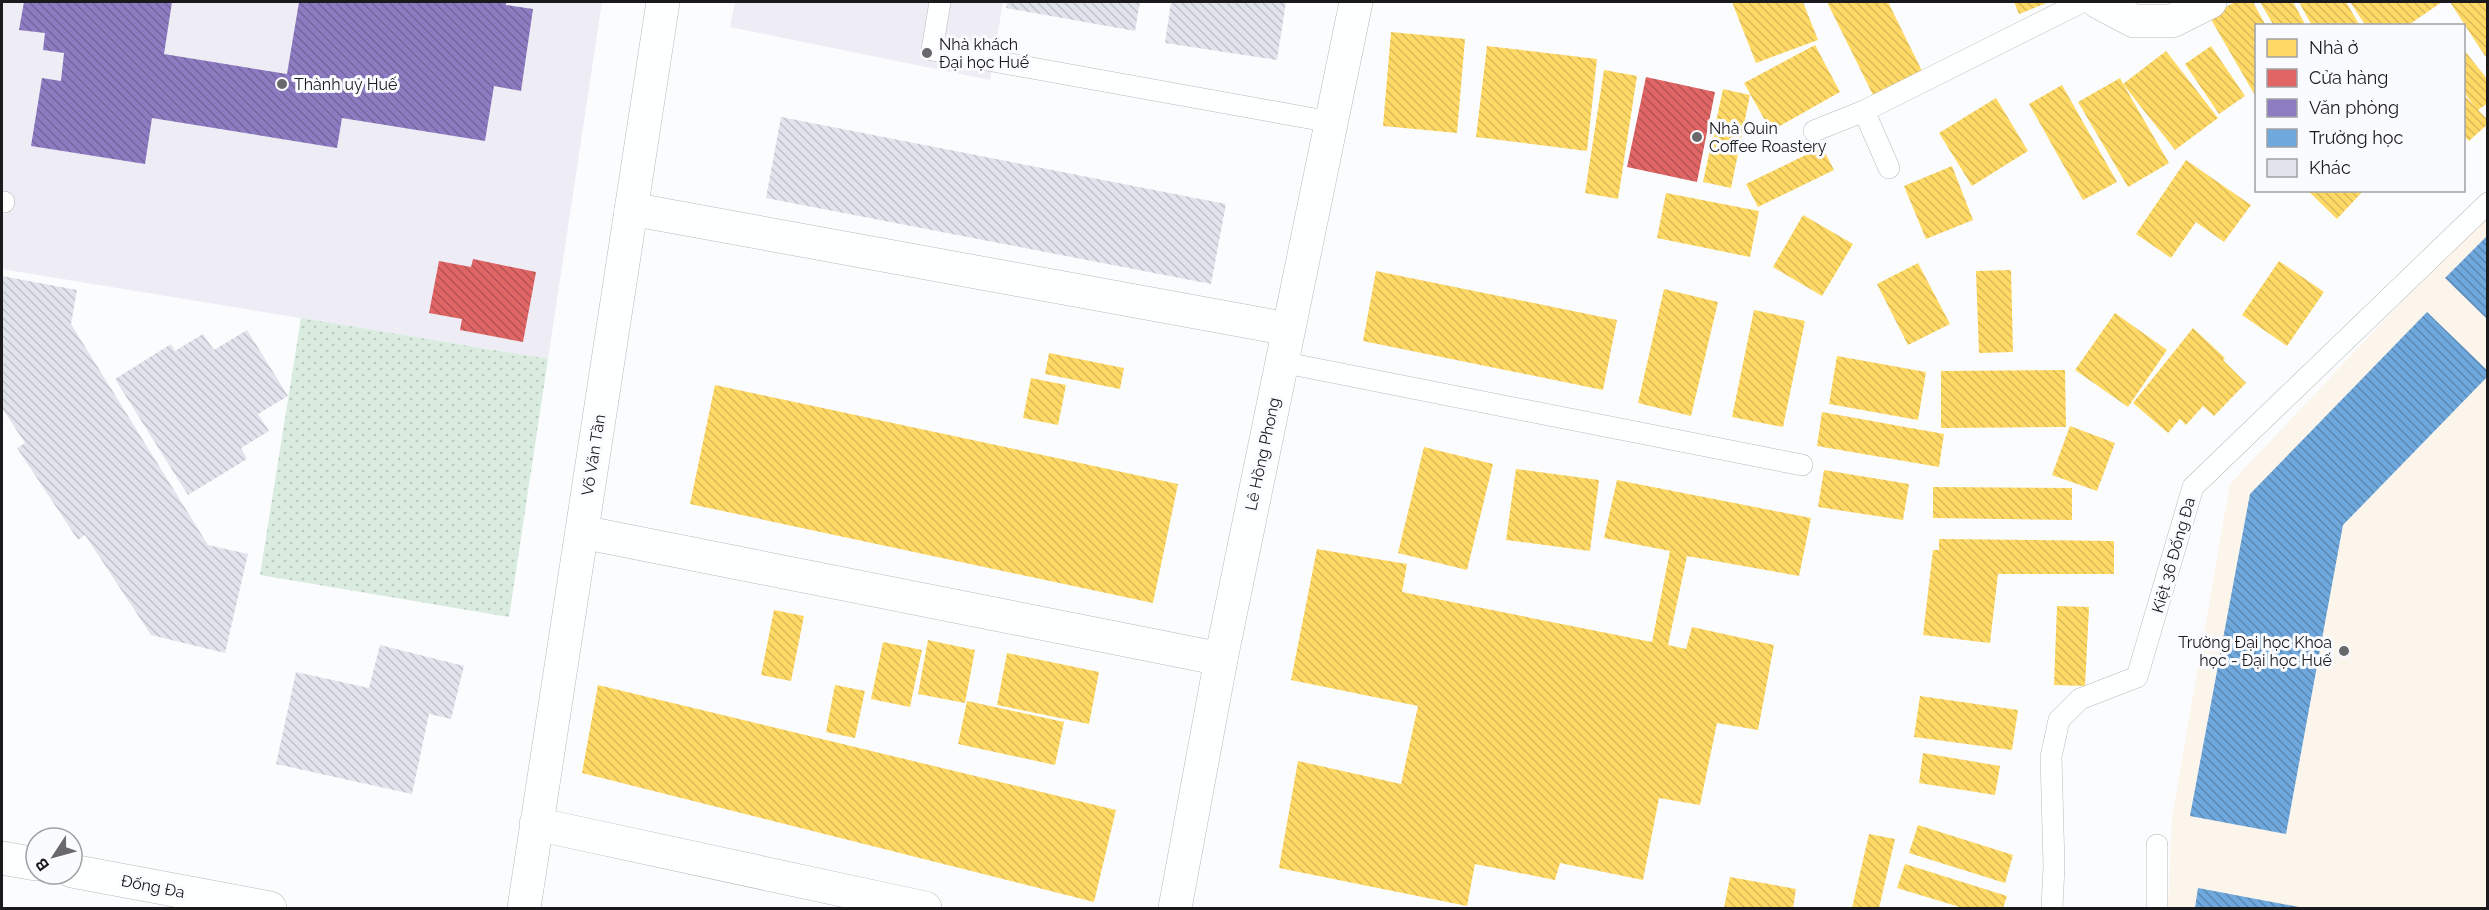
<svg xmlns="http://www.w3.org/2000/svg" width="2489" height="910" font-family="Raleway,sans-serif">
	<defs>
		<pattern id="park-dots" width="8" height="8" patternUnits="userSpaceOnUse" patternTransform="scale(1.5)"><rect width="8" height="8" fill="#d9ecdf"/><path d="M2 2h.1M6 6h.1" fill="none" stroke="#bacabf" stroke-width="1.8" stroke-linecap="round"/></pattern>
		<pattern id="homes-back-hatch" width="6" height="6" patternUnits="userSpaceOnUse" patternTransform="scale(1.5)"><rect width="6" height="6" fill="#ffd966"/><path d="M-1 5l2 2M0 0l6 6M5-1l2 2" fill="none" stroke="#daba58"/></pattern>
		<pattern id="shops-back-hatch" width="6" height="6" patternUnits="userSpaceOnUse" patternTransform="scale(1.5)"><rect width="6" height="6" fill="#e06666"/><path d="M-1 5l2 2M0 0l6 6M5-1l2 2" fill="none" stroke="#b55353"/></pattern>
		<pattern id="offices-back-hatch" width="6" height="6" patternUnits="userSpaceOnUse" patternTransform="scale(1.5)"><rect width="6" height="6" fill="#8e7cc3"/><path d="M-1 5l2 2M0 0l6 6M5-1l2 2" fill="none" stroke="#73659e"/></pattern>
		<pattern id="schools-back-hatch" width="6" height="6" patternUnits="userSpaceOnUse" patternTransform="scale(1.5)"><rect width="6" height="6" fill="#6fa8dc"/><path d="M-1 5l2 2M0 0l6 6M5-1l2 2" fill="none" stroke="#5a88b2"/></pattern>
		<pattern id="building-back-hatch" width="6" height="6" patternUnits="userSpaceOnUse" patternTransform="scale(1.5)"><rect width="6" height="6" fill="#e2e4ed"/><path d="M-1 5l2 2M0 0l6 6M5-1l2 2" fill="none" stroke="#c1c3cb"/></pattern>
	</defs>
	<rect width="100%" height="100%" fill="#fbfcfe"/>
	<g fill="#eeecf4">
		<polygon points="2,2 602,2 548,359 2,269"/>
		<polygon points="735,2 1003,2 990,80 730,27"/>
	</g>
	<polygon fill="#fcf5eb" points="2487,211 2487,908 2168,908 2172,817 2230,484"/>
	<polygon fill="url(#park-dots)" points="301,318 548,359 509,617 260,575"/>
	<g fill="url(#homes-back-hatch)">
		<polygon points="1732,2 1803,2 1818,40 1756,63"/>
		<polygon points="1827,2 1888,2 1922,71 1873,95"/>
		<polygon points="2014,2 2049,2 2019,14"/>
		<polygon points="2235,2 2253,2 2266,26 2256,26 2256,97 2209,16"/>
		<polygon points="2260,2 2293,2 2306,26 2274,26"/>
		<polygon points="2299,2 2346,2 2360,26 2312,26"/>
		<polygon points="2350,2 2442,2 2407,26 2366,26"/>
		<polygon points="2450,2 2486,2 2488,54 2485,56"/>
		<polygon points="1391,32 1465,39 1457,133 1383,126"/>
		<polygon points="1815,45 1840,92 1771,131 1744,83"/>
		<polygon points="1487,46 1597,59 1587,151 1476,137"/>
		<polygon points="2211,46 2245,96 2219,114 2185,64"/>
		<polygon points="2464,50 2488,80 2488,103 2478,110 2488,120 2488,124 2469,141 2464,136 2464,95 2474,106 2464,92"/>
		<polygon points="2166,51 2218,118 2175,150 2123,84 2169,163 2128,187 2078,102 2120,78 2123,84"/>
		<polygon points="1604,70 1637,76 1618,199 1585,193"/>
		<polygon points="2062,85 2117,182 2083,200 2029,104"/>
		<polygon points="1723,89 1750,95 1731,188 1703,182"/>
		<polygon points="1996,98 2028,151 1972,186 1939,133"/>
		<polygon points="1822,147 1834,170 1758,207 1746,184"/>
		<polygon points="2186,160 2251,205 2224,242 2196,222 2171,258 2136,234"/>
		<polygon points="1952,166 1973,220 1926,239 1904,186"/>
		<polygon points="2307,190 2364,190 2337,219"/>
		<polygon points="1666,193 1759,211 1750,257 1657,238"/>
		<polygon points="1803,215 1853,244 1822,296 1773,267"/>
		<polygon points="2279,261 2324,292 2287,346 2242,315"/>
		<polygon points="1918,263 1950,324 1908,345 1877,284"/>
		<polygon points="2011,270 2013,352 1979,353 1976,271"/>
		<polygon points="1376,271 1617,320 1603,390 1363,341"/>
		<polygon points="1664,289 1718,302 1691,416 1638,403"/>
		<polygon points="1754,310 1805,321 1783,427 1732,417"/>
		<polygon points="2115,313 2167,350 2128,407 2075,370"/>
		<polygon points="2193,328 2225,358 2223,360 2246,383 2214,416 2203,406 2186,425 2180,419 2168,433 2133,403"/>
		<polygon points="1049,353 1124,368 1120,389 1045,374"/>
		<polygon points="1837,356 1926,372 1918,420 1829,404"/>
		<polygon points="2065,370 2066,427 1941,428 1941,371"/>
		<polygon points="1031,378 1066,385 1058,425 1023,418"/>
		<polygon points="715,385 1178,484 1153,603 690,504"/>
		<polygon points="1822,412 1944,434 1939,467 1817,446"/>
		<polygon points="2070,426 2115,443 2097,491 2052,475"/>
		<polygon points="1424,447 1493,464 1467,570 1398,553"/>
		<polygon points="1516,469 1599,480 1590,551 1506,540"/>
		<polygon points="1824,470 1909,484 1903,520 1818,507"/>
		<polygon points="1617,480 1811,518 1799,576 1687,556 1668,645 1686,649 1692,627 1774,645 1758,730 1717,723 1700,805 1659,798 1643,880 1560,863 1555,880 1475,864 1467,906 1279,868 1298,761 1401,784 1418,706 1291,680 1317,549 1407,564 1402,592 1652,642 1670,551 1604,538"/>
		<polygon points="1933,487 2072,488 2072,520 1933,518"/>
		<polygon points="1939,539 2114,541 2114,574 1998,574 1990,643 1923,635 1933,550 1939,550"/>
		<polygon points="2057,606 2089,607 2085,686 2054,685"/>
		<polygon points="774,610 804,616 791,681 761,675"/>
		<polygon points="928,640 975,650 965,703 918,694"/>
		<polygon points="883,642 922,650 910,707 871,699"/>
		<polygon points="1007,653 1099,672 1089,724 997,705"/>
		<polygon points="598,685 1116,810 1094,902 582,773"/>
		<polygon points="835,685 865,691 855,738 826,732"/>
		<polygon points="1920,696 2018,710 2012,750 1914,737"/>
		<polygon points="967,701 1064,722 1055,765 958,744"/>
		<polygon points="1923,753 2000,766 1995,795 1919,783"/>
		<polygon points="1918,825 2013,855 2005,883 1909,853"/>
		<polygon points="1869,834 1895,839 1879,908 1852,908"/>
		<polygon points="1905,864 2007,896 2003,908 1963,908 1897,888"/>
		<polygon points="1730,877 1796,889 1793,908 1724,908"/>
	</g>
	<g fill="url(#shops-back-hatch)">
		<polygon points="1646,77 1715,92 1697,182 1627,167"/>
		<polygon points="473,259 536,272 523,342 460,330 462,319 429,313 439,261 471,267"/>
	</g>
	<polygon fill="url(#offices-back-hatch)" points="24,2 172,2 164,54 287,74 299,2 506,2 506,5 533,9 521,91 494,86 485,141 342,118 337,148 152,118 145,164 31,146 42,78 61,81 64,53 43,50 45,33 19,30"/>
	<g fill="url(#schools-back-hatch)">
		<polygon points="2488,235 2488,320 2445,278"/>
		<polygon points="2427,312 2488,371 2488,376 2343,525 2286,834 2190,816 2250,494"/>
		<polygon points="2198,888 2299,907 2298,908 2195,908"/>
	</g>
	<g fill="url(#building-back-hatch)">
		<polygon points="1007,2 1140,2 1135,31 1006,8"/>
		<polygon points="1171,2 1286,2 1277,60 1165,43"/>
		<polygon points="781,117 1226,204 1211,284 766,198"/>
		<polygon points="2,276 77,290 71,324 208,545 248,554 225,653 151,635 85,535 78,540 17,448 25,443 2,408"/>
		<polygon points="247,330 288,396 258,414 269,431 241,448 247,459 188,495 115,379 171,344 175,351 203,334 214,350"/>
		<polygon points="380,645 464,666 451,719 429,714 412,794 276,764 296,672 369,688"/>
	</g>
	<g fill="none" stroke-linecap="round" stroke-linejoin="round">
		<g stroke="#b9b9bb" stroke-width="22">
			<g id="service">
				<polyline points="940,2 932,50 1331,122"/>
				<polyline points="1864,111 1889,168"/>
				<polyline points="1814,131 1864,111 2082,2"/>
				<polyline points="2,202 4,202"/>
				<polyline points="1281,362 1802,465"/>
				<polyline points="2052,908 2054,866 2051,757 2059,720 2080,699 2137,677 2193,487 2488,203"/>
				<polyline points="2157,908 2157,845"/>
			</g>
		</g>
		<g stroke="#b9b9bb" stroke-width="34">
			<g id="minor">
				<polyline points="2098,2 2134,21 2172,21 2210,2"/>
				<polyline points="631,209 1288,329"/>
				<polyline points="582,532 1221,659"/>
				<polyline points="536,824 925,908"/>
				<polyline points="524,908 663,2"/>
				<polyline points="1175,908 1221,659 1356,2"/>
			</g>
		</g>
		<g stroke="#b9b9bb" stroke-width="34">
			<g id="tertiary">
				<polyline points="2,858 36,864"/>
				<polyline points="72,871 270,908"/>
			</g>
		</g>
		<use href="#service" stroke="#feffff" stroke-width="21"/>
		<use href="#minor" stroke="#feffff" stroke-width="33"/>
		<use href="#tertiary" stroke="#feffff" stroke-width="33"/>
	</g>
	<g fill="#69696b" stroke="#fafbff" stroke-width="2">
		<circle cx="927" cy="53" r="6"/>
		<circle cx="282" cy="84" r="6"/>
		<circle cx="1697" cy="137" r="6"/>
		<circle cx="2344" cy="651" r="6"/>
	</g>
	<g text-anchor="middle" stroke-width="6" stroke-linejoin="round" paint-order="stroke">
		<g font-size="16" fill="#1a1a1c" stroke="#fafbff" text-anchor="start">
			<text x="939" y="50">Nhà khách<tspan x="939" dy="18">Đại học Huế</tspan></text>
			<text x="294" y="90">Thành uỷ Huế</text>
			<text x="1709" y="134">Nhà Quìn<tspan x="1709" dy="18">Coffee Roastery</tspan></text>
			<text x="2332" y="648" text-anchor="end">Trường Đại học Khoa<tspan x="2332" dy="18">học - Đại học Huế</tspan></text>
		</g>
		<g font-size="16" fill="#1a1a1c" stroke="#fafbff">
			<text transform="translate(1262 454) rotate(-78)" y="6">Lê Hồng Phong</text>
			<text transform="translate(593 455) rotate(-81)" y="6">Võ Văn Tần</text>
			<text transform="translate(2173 555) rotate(-74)" y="6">Kiệt 36 Đống Đa</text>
			<text transform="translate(153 886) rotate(11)" y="6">Đống Đa</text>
		</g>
	</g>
	<rect width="2489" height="910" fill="none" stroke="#1a1a1c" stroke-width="6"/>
	<rect x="2255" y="24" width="210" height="168" fill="#fafbff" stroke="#a0a1a4" stroke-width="1.5"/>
	<rect x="2267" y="39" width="30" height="18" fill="#ffd966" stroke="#a0a1a4" stroke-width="1.5"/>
	<text x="2309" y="54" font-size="18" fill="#1a1a1c">Nhà ở</text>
	<rect x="2267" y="69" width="30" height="18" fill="#e06666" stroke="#a0a1a4" stroke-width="1.5"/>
	<text x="2309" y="84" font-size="18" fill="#1a1a1c">Cửa hàng</text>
	<rect x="2267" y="99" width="30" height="18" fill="#8e7cc3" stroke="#a0a1a4" stroke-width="1.5"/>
	<text x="2309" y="114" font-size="18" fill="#1a1a1c">Văn phòng</text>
	<rect x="2267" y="129" width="30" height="18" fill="#6fa8dc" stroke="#a0a1a4" stroke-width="1.5"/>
	<text x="2309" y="144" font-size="18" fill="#1a1a1c">Trường học</text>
	<rect x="2267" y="159" width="30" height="18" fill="#e2e4ed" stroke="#a0a1a4" stroke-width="1.5"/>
	<text x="2309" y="174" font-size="18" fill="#1a1a1c">Khác</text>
	<g transform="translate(54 856) rotate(234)"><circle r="28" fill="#fafbff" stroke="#a0a1a4" stroke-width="1.5"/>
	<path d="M0-4.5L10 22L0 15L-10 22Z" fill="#69696b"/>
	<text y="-9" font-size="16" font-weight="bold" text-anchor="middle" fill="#1a1a1c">B</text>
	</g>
</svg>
